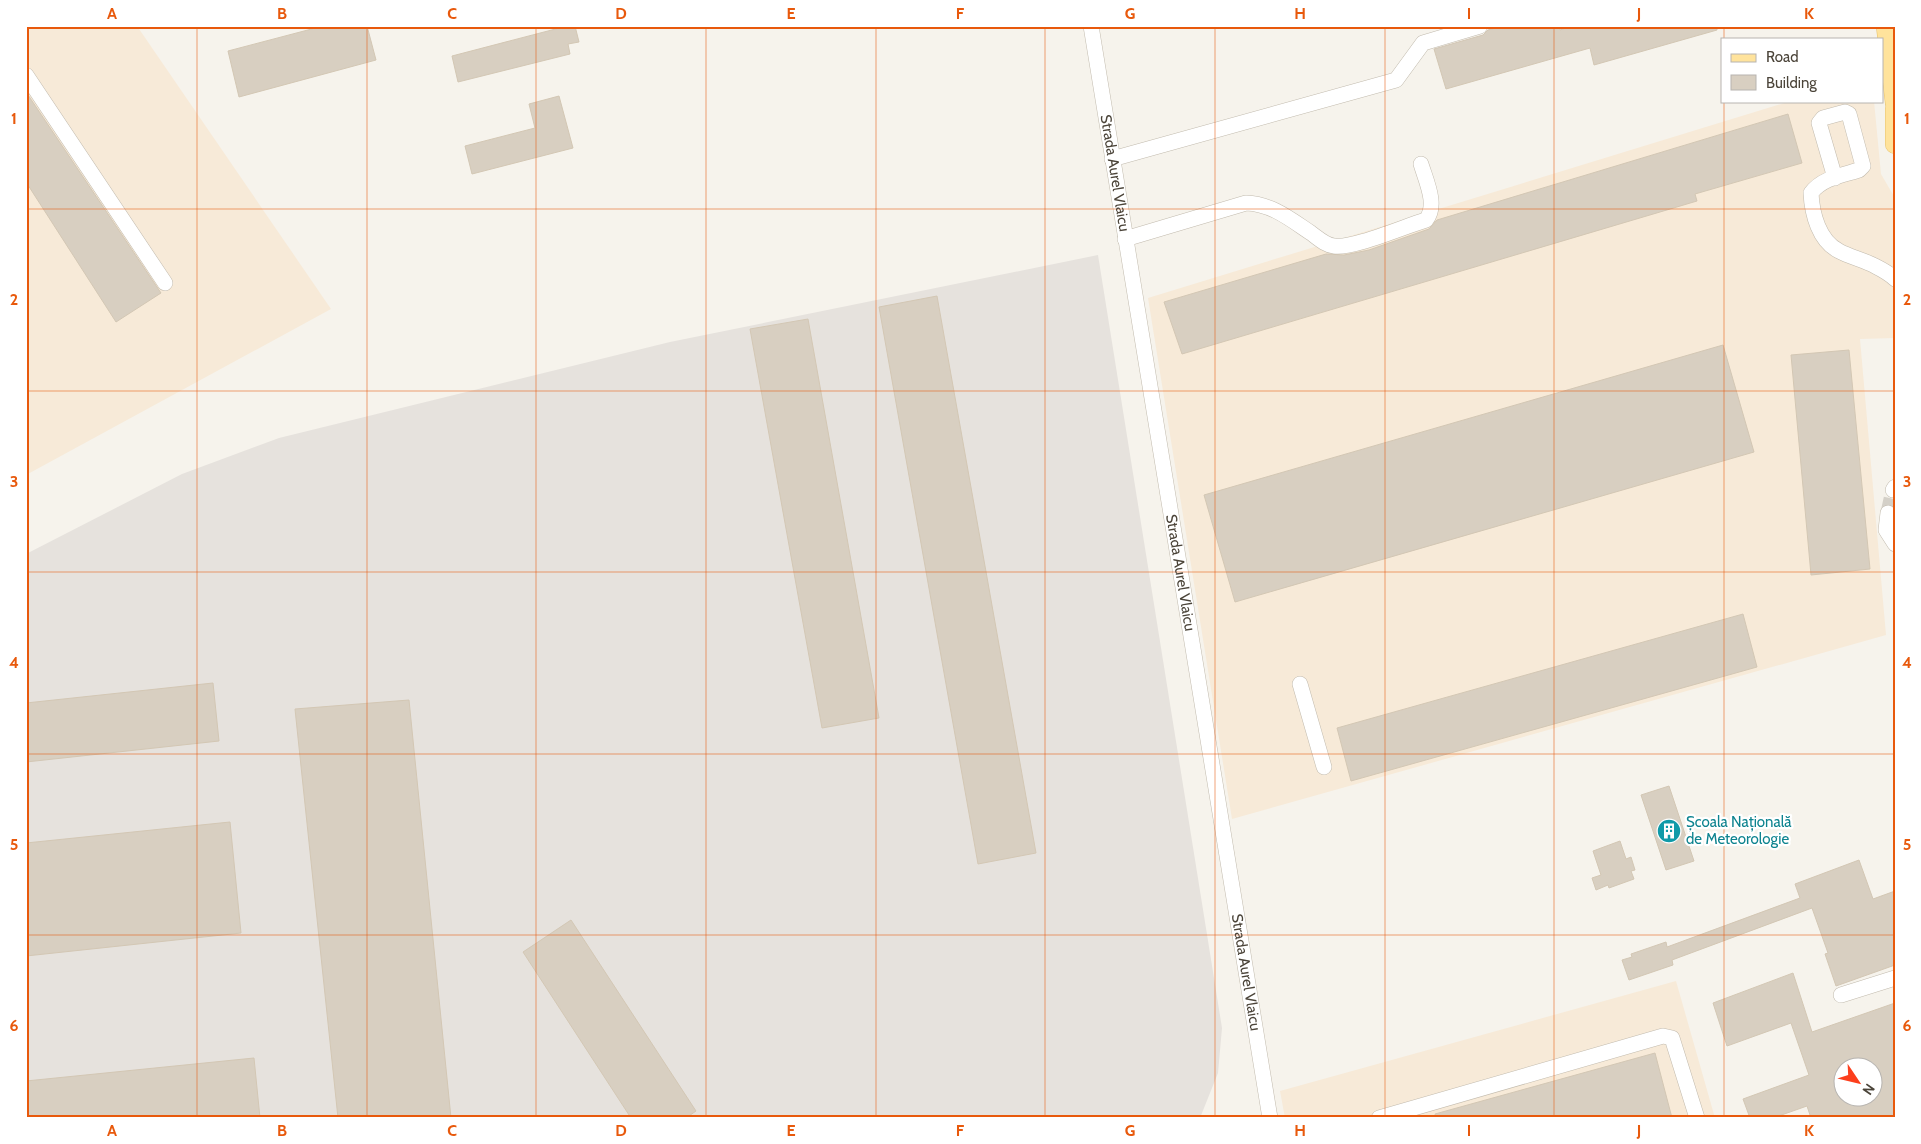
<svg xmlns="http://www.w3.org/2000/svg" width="1921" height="1144" font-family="Cabin,sans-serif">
	<rect width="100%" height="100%" fill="#f6f3ec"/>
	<g fill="#f7ead8">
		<polygon points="26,26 137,26 331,309 26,475"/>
		<polygon points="1791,101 1874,101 1881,174 1895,198 1895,338 1860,339 1886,635 1232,819 1148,298"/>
		<polygon points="1676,981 1715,1118 1285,1118 1280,1091"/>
	</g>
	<polygon fill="#e6e2dd" points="1098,255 1222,1028 1218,1073 1200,1118 26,1118 26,554 182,474 279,438 670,342"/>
	<g fill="#d8cfc1" stroke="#d3c7b4" fill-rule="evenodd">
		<polygon points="323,26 367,26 376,60 239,97 228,51"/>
		<polygon points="567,26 575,26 579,42 568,44 570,54 458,82 452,56"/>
		<polygon points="1503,26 1559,26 1560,30 1572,26 1717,26 1717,30 1594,65 1590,48 1446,89 1434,49 1483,35 1488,30"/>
		<polygon points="26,92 161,293 116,322 26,182"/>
		<polygon points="559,96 573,148 472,174 465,146 535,128 529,104"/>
		<polygon points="1788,114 1802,163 1695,194 1697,201 1182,354 1164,302 1326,254 1344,255 1369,250 1429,229 1437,220"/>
		<polygon points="937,296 1036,853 978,864 879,307"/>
		<polygon points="808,319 879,718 822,728 750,329"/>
		<polygon points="1723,345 1754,452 1235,602 1204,495"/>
		<polygon points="1849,350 1870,569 1811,575 1791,355"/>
		<polygon points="1743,614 1757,667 1351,781 1337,728"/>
		<polygon points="213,683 219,741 26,762 26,703"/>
		<polygon points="409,700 451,1118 338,1118 295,709"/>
		<polygon points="1669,786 1694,861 1666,870 1641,795"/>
		<polygon points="230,822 241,933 26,956 26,843"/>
		<polygon points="1620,841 1626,859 1631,857 1635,870 1631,871 1634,879 1609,888 1608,885 1596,890 1592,878 1601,875 1593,851"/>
		<polygon points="1859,860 1873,899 1895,891 1895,965 1836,986 1825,954 1828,953 1812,908 1672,960 1673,965 1629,980 1622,960 1632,957 1631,954 1666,942 1667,947 1800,898 1795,884"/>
		<polygon points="571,920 696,1111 686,1118 631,1118 523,952"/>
		<path d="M1793,973L1812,1032L1895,1003V1118H1811L1807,1106L1773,1118H1750L1743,1099L1809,1075L1791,1023L1727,1046L1713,1003ZM1844,1066H1874V1096H1844Z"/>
		<polygon points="1655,1053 1672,1118 1436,1118 1435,1114"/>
		<polygon points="254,1058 260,1118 26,1118 26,1081"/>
	</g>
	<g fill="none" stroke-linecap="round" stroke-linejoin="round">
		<polyline stroke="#d4d0c8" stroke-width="15" stroke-dasharray="15 8" stroke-linecap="butt" points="1888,513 1893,490"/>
		<g stroke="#c2bbae" stroke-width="16">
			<g id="minor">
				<path id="s1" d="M1091,26L1270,1118"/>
				<polyline points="26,75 165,283"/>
				<polyline points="1112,159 1396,80 1423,43 1480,26"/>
				<path d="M1835,178L1819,123L1823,118L1845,112L1849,114L1863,166L1859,170C1843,175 1822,178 1811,193C1812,214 1819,241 1839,251C1850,257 1864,260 1875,266C1883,270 1889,273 1895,279"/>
				<path d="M1125,239L1246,203C1272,204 1290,219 1311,233C1318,238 1325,245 1334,246C1353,249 1405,226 1426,220C1438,205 1426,181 1421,164"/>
				<polyline points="1893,490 1895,487"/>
				<polyline points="1888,513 1886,530 1895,544"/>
				<polyline points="1300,684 1324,767"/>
				<polyline points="1841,995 1895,978"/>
				<polyline points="1379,1118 1663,1036 1672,1038 1697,1118"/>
			</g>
		</g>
		<g stroke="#e6c16a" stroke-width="20">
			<g id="major">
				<polyline points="1886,26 1895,103"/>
				<polyline points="1895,109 1895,144"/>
			</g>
		</g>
		<use href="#minor" stroke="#fff" stroke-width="15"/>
		<use href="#major" stroke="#ffe39c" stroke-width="19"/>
	</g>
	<path fill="none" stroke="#e8590c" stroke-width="1" stroke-opacity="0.55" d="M197,26V1118M367,26V1118M536,26V1118M706,26V1118M876,26V1118M1045,26V1118M1215,26V1118M1385,26V1118M1554,26V1118M1724,26V39M1724,101V1118M26,209H1895M26,391H1895M26,572H1895M26,754H1895M26,935H1895"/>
	<defs>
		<g id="building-disc" transform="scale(1.25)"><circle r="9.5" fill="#0f9aa8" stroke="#fff"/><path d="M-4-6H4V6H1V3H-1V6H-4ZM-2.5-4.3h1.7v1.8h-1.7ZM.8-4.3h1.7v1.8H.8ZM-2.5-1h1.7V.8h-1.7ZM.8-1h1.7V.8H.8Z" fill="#fff"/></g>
	</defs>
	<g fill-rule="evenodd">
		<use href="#building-disc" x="1669" y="831"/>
	</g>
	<g text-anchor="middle" stroke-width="4.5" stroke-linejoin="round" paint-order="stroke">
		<g font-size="15" fill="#4b4439" stroke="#fff">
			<text dy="5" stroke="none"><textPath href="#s1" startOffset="149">Strada Aurel Vlaicu</textPath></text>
			<text dy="5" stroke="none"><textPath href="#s1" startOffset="554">Strada Aurel Vlaicu</textPath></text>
			<text dy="5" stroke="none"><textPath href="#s1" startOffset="959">Strada Aurel Vlaicu</textPath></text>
		</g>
		<g font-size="15" fill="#0d838f" stroke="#fff" text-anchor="start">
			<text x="1686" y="827">Școala Națională<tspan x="1686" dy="17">de Meteorologie</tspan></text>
		</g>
	</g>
	<rect width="1921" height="1144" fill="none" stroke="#ffffff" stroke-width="55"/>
	<rect x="1721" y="38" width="162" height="65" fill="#ffffff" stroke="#b7b4b0"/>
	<rect x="1731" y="54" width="25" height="8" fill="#ffe39c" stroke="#b7b4b0"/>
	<text x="1766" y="62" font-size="15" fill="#4b4439">Road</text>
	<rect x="1731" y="75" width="25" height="15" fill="#d8cfc1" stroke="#b7b4b0"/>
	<text x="1766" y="88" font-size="15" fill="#4b4439">Building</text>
	<g transform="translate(1858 1082) rotate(125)"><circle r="24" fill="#ffffff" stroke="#b7b4b0"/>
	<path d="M0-4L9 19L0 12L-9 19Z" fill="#fc3f1d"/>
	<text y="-8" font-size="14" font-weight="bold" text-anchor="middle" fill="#4b4439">N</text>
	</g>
	<rect x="28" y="28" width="1866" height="1088" fill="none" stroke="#e8590c" stroke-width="2"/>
	<g font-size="16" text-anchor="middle" font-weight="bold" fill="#e8590c">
		<text x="112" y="19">A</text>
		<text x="282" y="19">B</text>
		<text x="452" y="19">C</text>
		<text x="621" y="19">D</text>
		<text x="791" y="19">E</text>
		<text x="960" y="19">F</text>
		<text x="1130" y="19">G</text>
		<text x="1300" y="19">H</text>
		<text x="1469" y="19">I</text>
		<text x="1639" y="19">J</text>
		<text x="1809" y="19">K</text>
		<text x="14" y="124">1</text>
		<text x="1907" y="124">1</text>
		<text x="14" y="305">2</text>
		<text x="1907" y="305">2</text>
		<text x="14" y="487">3</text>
		<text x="1907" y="487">3</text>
		<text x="14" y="668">4</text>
		<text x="1907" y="668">4</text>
		<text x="14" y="850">5</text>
		<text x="1907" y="850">5</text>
		<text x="14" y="1031">6</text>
		<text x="1907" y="1031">6</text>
		<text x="112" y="1136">A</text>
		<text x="282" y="1136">B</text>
		<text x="452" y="1136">C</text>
		<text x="621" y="1136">D</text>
		<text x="791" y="1136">E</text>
		<text x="960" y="1136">F</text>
		<text x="1130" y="1136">G</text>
		<text x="1300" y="1136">H</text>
		<text x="1469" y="1136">I</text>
		<text x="1639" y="1136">J</text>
		<text x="1809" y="1136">K</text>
	</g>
</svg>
